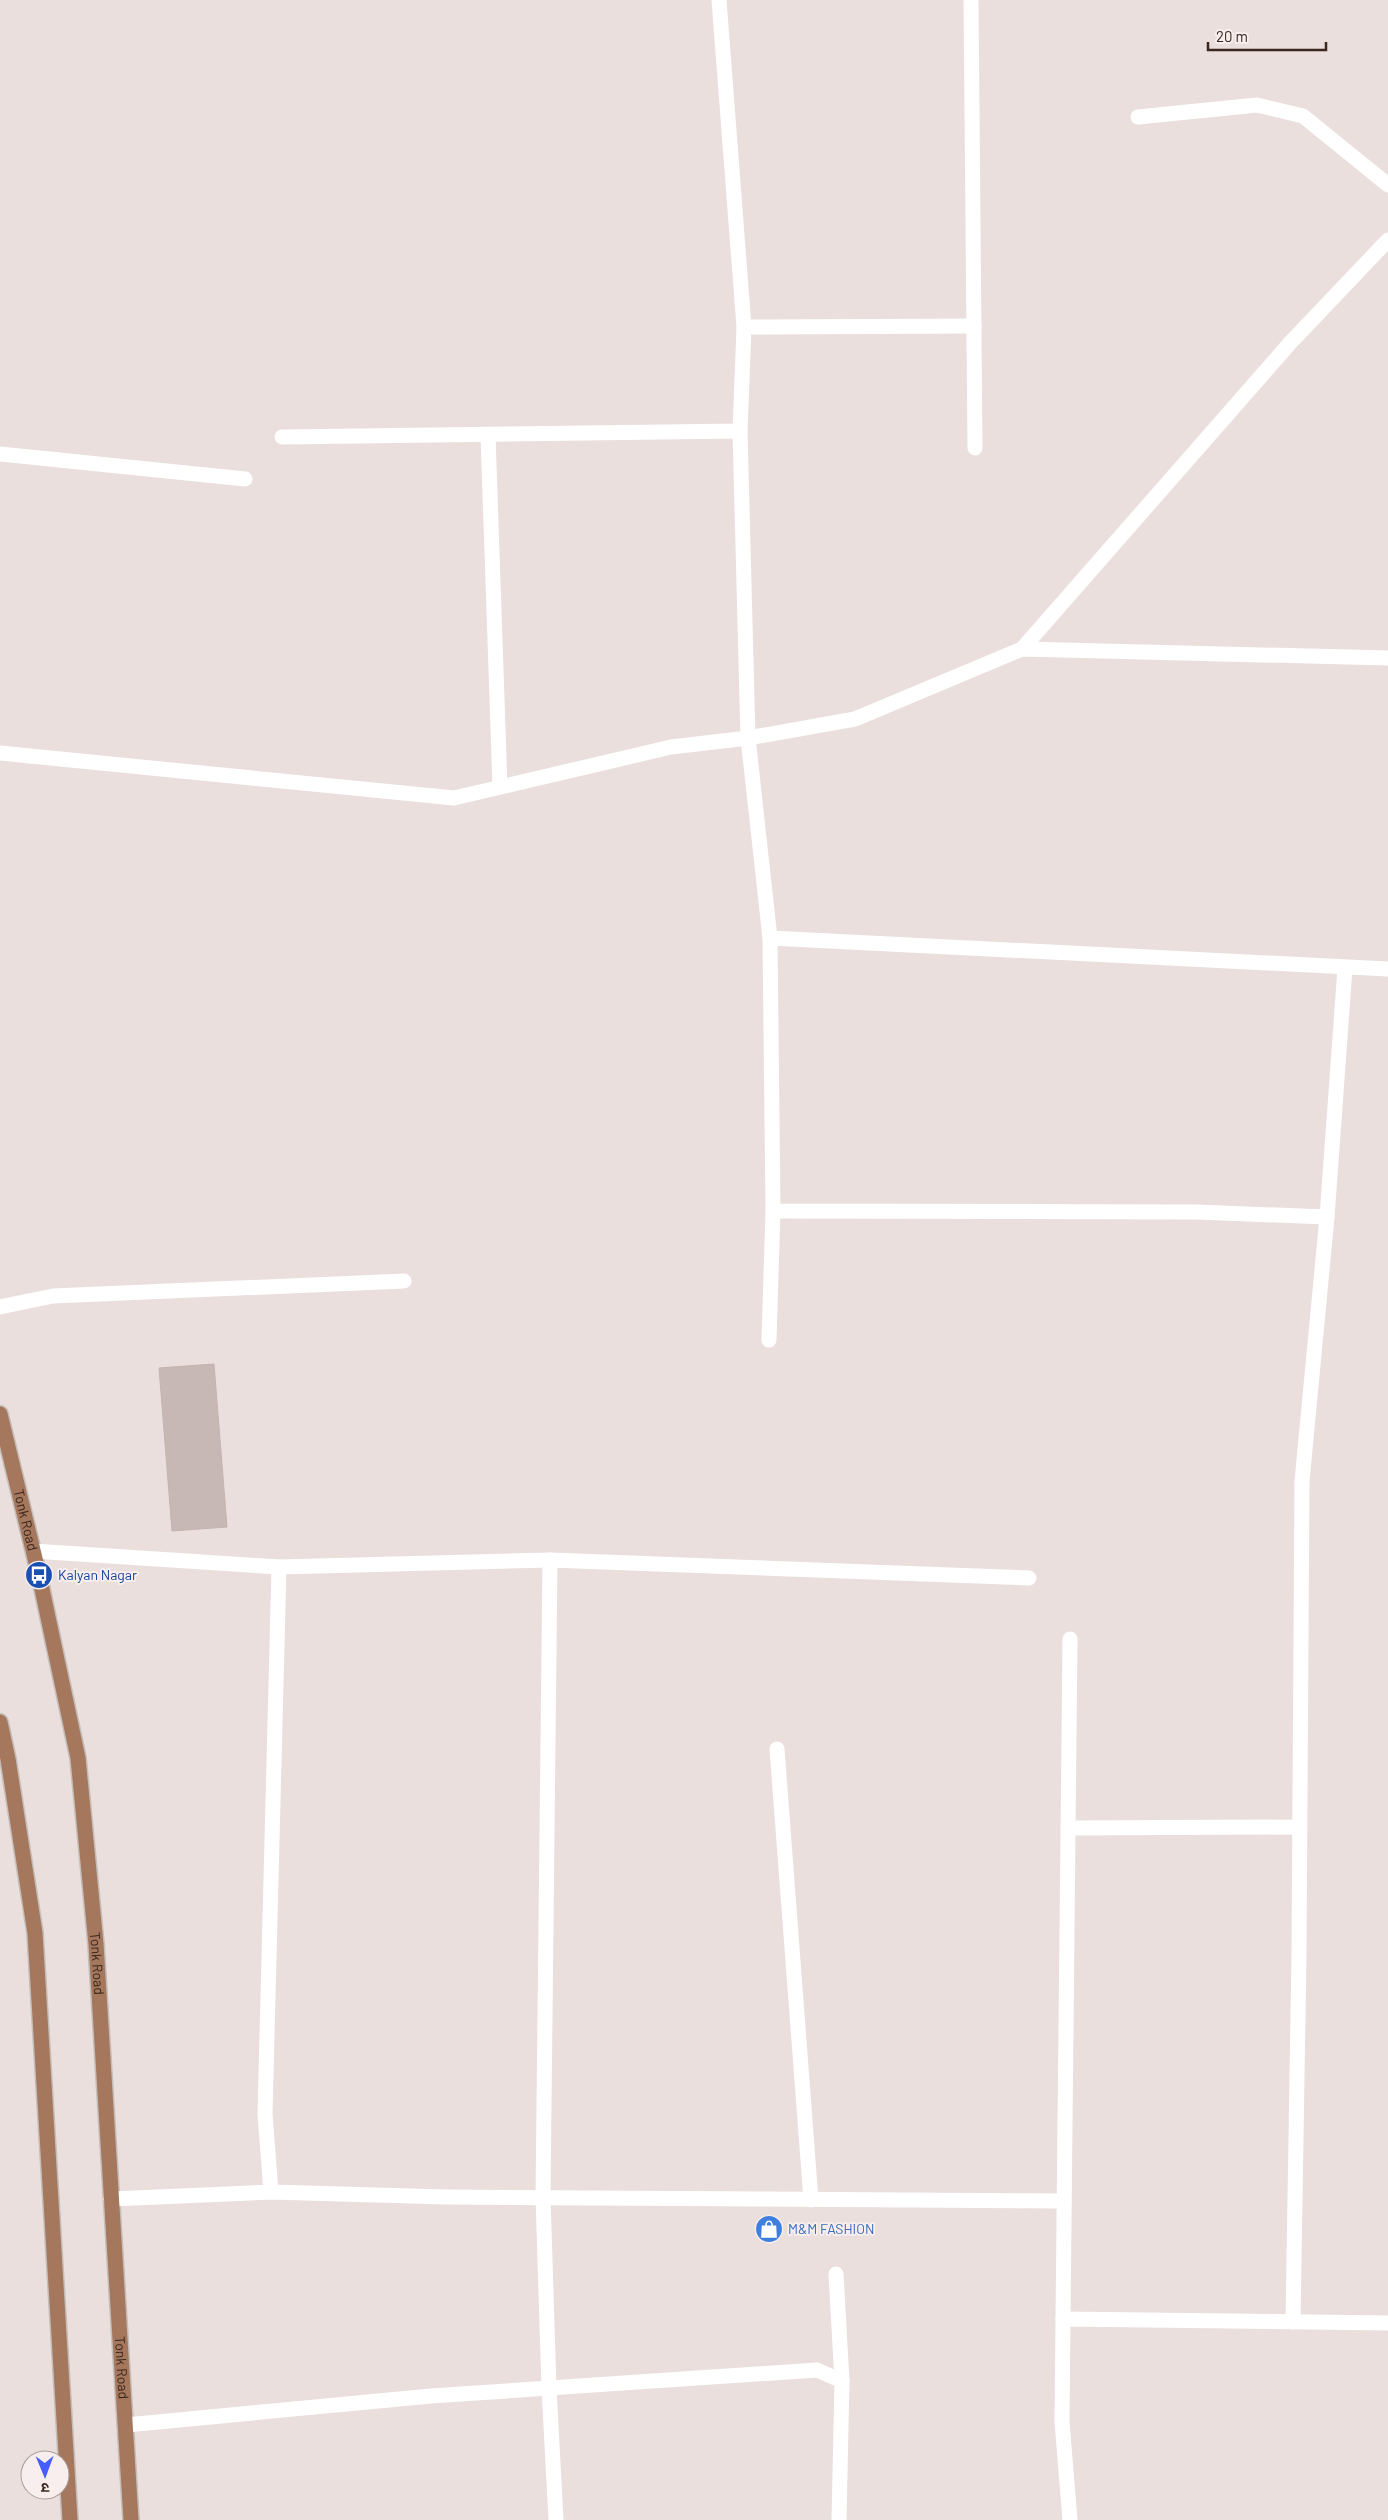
<svg xmlns="http://www.w3.org/2000/svg" width="1388" height="2520" font-family="Barlow,'Noto Sans Devanagari',sans-serif">
	<rect width="100%" height="100%" fill="#eadfdc"/>
	<polygon fill="#c8b8b5" stroke="#c4b3ae" points="214,1364 227,1527 172,1531 159,1368"/>
	<g fill="none" stroke-linecap="round" stroke-linejoin="round">
		<g stroke="#c4bebb" stroke-width="18">
			<g id="primary">
				<path id="s1" d="M0,1414L39,1575L78,1758L96,1944L131,2520"/>
				<polyline points="0,1722 8,1759 35,1933 70,2520"/>
			</g>
		</g>
		<polyline stroke="#fff" stroke-width="15" points="0,454 245,479"/>
		<g stroke="#fff" stroke-width="15">
			<polyline points="719,0 744,327 740,431 748,738 770,938"/>
			<polyline points="971,0 975,448"/>
			<polyline points="1138,117 1257,105 1303,116 1388,185"/>
			<polyline points="744,327 974,326"/>
			<polyline points="488,435 500,787"/>
			<polyline points="282,437 740,431"/>
			<polyline points="1022,649 1290,343 1388,240"/>
			<polyline points="0,753 454,798 671,747 748,738 855,719 1022,649 1388,658"/>
			<polyline points="1327,1217 1197,1212 773,1211 770,938 1388,969"/>
			<polyline points="0,1307 53,1296 404,1281"/>
			<polyline points="769,1340 773,1211"/>
			<polyline points="33,1551 279,1567 550,1560 1029,1578"/>
			<polyline points="550,1560 543,2197 549,2388 556,2520"/>
			<polyline points="777,1749 811,2200"/>
			<polyline points="1068,1828 1300,1827"/>
			<polyline points="271,2192 265,2114 279,1567"/>
			<polyline points="111,2199 271,2192 446,2197 1064,2201"/>
			<polyline points="836,2274 842,2381"/>
			<polyline points="1063,2319 1070,1639"/>
			<polyline points="1293,2322 1299,1954 1302,1481 1327,1217 1345,968"/>
			<polyline points="126,2425 431,2396 817,2370 842,2381 839,2520"/>
			<polyline points="1070,2520 1062,2422 1063,2319 1388,2323"/>
		</g>
		<use href="#primary" stroke="#a5775c" stroke-width="15"/>
	</g>
	<defs>
		<g id="bus-disc" transform="scale(1.4375)"><circle r="9.5" fill="#1a4fb4" stroke="#f7eeed"/><path d="M-5-6H5V4H4V6H2V4H-2V6H-4V4H-5ZM-3.5-4V0h7V-4ZM-3.5 1.2v1.5H-2V1.2ZM2 1.2v1.5H3.5V1.2Z" fill="#fff"/></g>
		<g id="shop-disc" transform="scale(1.4375)"><circle r="9.5" fill="#3f7fe0" stroke="#f7eeed"/><path d="M-5-2.5h2.3a2.7 3.5 0 0 1 5.4 0H5L5.5 6h-11ZM-1.5-2.5h3a1.5 2.3 0 0 0-3 0Z" fill="#fff"/></g>
	</defs>
	<g fill-rule="evenodd">
		<use href="#bus-disc" x="39" y="1575"/>
		<use href="#shop-disc" x="769" y="2229"/>
	</g>
	<g text-anchor="middle" stroke-width="4" stroke-linejoin="round" paint-order="stroke">
		<g font-size="14" fill="#3b271d" stroke="#f7eeed">
			<text dy="5" stroke="none"><textPath href="#s1" startOffset="109">Tonk Road</textPath></text>
			<text dy="5" stroke="none"><textPath href="#s1" startOffset="559">Tonk Road</textPath></text>
			<text dy="5" stroke="none"><textPath href="#s1" startOffset="964">Tonk Road</textPath></text>
		</g>
		<g font-size="14" fill="#164399" stroke="#f7eeed" text-anchor="start">
			<text x="58" y="1580">Kalyan Nagar</text>
		</g>
		<g font-size="14" fill="#366cbe" stroke="#f7eeed" text-anchor="start">
			<text x="788" y="2234">M&amp;M FASHION</text>
		</g>
	</g>
	<g transform="translate(45 2475) rotate(179)"><circle r="24" fill="#f7eeed" stroke="#ac9e9a"/>
	<path d="M0-4L9 19L0 12L-9 19Z" fill="#465eff"/>
	<text y="-8" font-size="14" font-weight="bold" text-anchor="middle" fill="#3b271d">उ</text>
	</g>
	<path d="M1208 42v8h118v-8" fill="none" stroke="#3b271d" stroke-width="2.5"/>
	<text x="1216" y="42" font-size="15" fill="#3b271d" stroke="#f7eeed" stroke-width="4" paint-order="stroke">20 m</text>
</svg>
